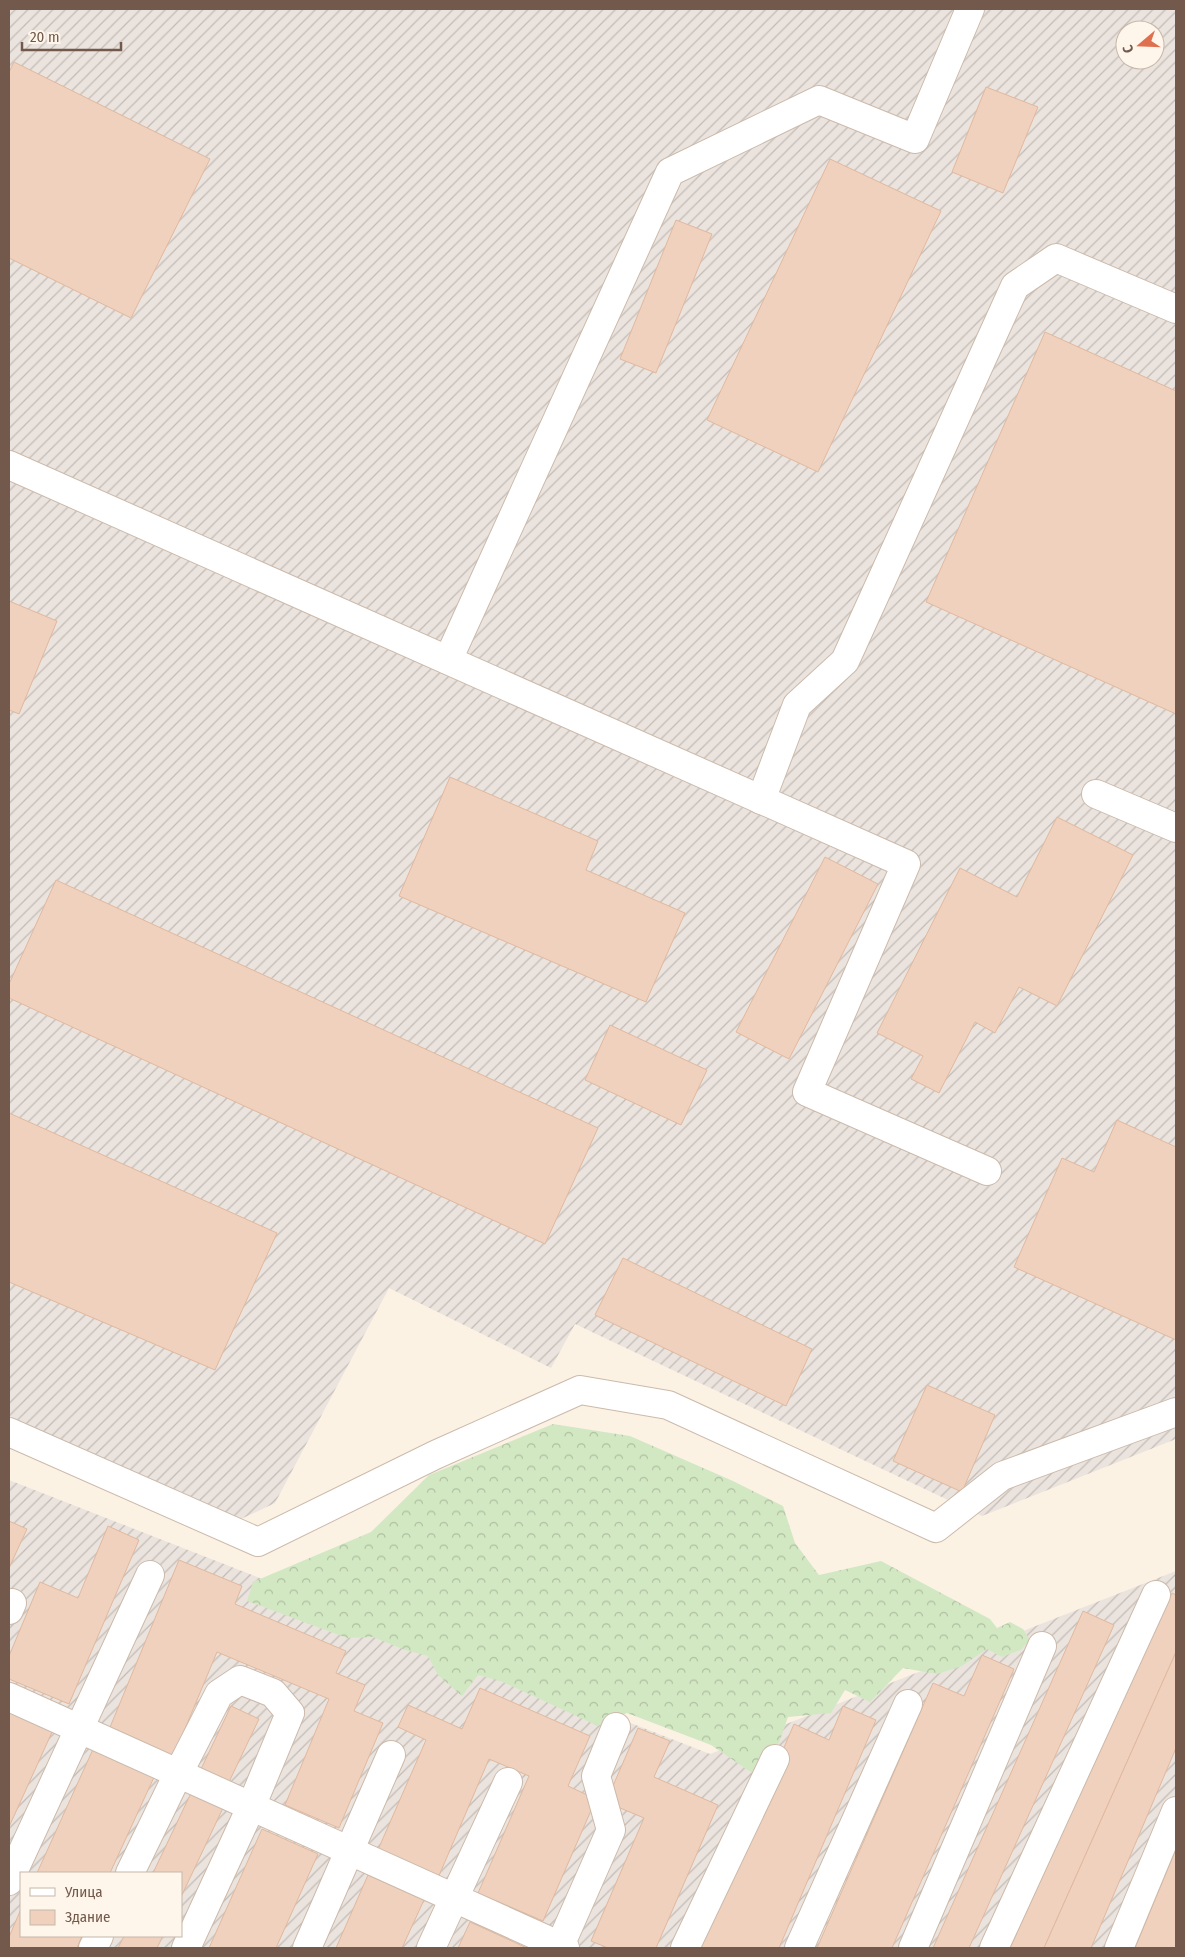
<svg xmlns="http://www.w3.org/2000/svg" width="1185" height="1957" font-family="'Fira Sans Condensed',sans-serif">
	<defs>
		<pattern id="industrial-furrows" width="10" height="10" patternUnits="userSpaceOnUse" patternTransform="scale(1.25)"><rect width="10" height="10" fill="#ebe4de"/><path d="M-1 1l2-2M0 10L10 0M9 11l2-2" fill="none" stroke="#c3bcb6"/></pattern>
		<pattern id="forest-crowns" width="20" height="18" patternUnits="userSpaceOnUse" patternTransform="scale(1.25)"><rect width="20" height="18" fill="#d2e8c3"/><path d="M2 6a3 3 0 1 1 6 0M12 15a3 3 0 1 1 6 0" fill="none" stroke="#afbfa0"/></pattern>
	</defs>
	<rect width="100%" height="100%" fill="#fbf2e4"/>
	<g fill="url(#industrial-furrows)" fill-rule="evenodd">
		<path d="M9,9H1176V1439L982,1516L575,1324L551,1368L389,1288L275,1503L241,1519L9,1416ZM1125,30H1155V60H1125Z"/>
		<path d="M9,1480L710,1754L1176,1571V1948H9ZM21,1873H181V1936H21Z"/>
	</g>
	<polygon fill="url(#forest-crowns)" points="553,1424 630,1436 733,1481 783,1506 795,1543 819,1575 881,1561 990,1619 997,1628 1010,1622 1023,1629 1030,1640 1021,1650 1002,1657 987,1649 962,1666 937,1674 903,1668 870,1702 845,1690 831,1713 788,1717 779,1743 755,1775 711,1745 627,1713 598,1726 503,1682 478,1675 462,1696 438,1675 428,1656 405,1650 373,1637 347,1638 247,1601 253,1582 371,1532 429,1475"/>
	<g fill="#efd1bd" stroke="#e1b89e">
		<polygon points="14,62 210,159 131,318 9,258 9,72"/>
		<polygon points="986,87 1038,107 1003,193 952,172"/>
		<polygon points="830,159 941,211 818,472 707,420"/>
		<polygon points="676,220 712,234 656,373 620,359"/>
		<polygon points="1045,332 1176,391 1176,714 926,602"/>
		<polygon points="9,601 57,621 19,714 9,710"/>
		<polygon points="450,777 598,841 586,870 685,913 646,1002 399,896"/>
		<polygon points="1057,817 1133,855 1057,1006 1019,987 995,1033 975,1022 939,1093 911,1079 923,1056 877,1033 960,868 1017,897"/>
		<polygon points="825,857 878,884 789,1059 736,1032"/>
		<polygon points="56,880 598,1128 545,1244 9,998 9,984"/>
		<polygon points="610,1025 707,1070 681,1125 585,1080"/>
		<polygon points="9,1113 277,1233 215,1370 9,1282"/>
		<polygon points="1117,1120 1176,1147 1176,1340 1014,1267 1062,1158 1094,1172"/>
		<polygon points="623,1258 812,1349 786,1406 595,1315"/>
		<polygon points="927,1385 995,1415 962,1492 893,1461"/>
		<polygon points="9,1521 27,1529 9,1568"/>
		<polygon points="108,1526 139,1540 69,1704 9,1679 9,1656 40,1582 78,1598"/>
		<polygon points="179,1560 242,1586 235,1604 346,1651 336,1673 365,1685 354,1711 383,1723 339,1828 285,1805 329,1699 217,1652 172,1760 108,1732"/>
		<polygon points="1172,1593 1176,1595 1176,1652 1044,1948 1010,1948"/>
		<polygon points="1083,1611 1114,1625 969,1948 933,1948"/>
		<polygon points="1176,1652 1176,1748 1091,1948 1044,1948"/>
		<polygon points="982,1655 1014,1669 892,1948 817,1948 933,1683 964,1696"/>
		<polygon points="480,1688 590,1736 568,1786 596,1799 543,1921 478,1893 529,1776 489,1759 438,1878 377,1852 426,1740 398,1727 408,1705 462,1729"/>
		<polygon points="231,1706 259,1719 229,1782 201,1769"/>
		<polygon points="843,1706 876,1720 779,1948 698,1948 794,1724 829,1740"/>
		<polygon points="9,1710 53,1730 9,1827"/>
		<polygon points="638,1728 670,1741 654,1777 718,1805 656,1948 608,1948 591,1941 644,1818 606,1802"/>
		<polygon points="94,1747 155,1775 110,1873 37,1873"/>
		<polygon points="191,1793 223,1808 181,1897 181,1873 153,1873"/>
		<polygon points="262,1829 318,1854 276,1948 209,1948"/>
		<polygon points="1176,1849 1176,1948 1135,1948"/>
		<polygon points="368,1875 424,1900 402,1948 336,1948"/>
		<polygon points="21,1909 21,1936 82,1936 77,1948 9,1948 9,1937"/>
		<polygon points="470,1922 527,1948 458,1948"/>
		<polygon points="124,1936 163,1936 157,1948 118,1948"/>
	</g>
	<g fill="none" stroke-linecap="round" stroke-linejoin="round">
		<g stroke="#ccbaab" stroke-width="30">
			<g id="minor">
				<polyline points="9,465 906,864 807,1092 987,1171"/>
				<polyline points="448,660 670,172 819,100 915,139 970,9"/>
				<polyline points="1096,794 1176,828"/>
				<polyline points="761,800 797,705 845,661 1015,286 1056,258 1176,309"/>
				<polyline points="9,1432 258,1542 435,1455 580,1390 668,1405 936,1528 1002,1476 1176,1412"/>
				<polyline points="9,1610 12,1603"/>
				<polyline points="9,1697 565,1948"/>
				<polyline points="130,1873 178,1774 219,1694 240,1680 273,1693 290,1713 251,1807 186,1948"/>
				<polyline points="9,1881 150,1575"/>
				<polyline points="93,1948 99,1936"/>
				<polyline points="307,1948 391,1755"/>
				<polyline points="431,1948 508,1782"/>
				<polyline points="559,1948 611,1830 596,1776 616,1727"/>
				<polyline points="685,1948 775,1759"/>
				<polyline points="799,1948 908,1704"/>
				<polyline points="913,1948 1042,1646"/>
				<polyline points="994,1948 1156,1595"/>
				<polyline points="1119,1948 1176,1811"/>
			</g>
		</g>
		<use href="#minor" stroke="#fff" stroke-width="28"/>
	</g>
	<rect width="1185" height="1957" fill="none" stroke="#72594b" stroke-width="20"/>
	<rect x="20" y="1872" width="162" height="65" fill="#fef6ea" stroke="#c6b7aa"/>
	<rect x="30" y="1888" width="25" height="8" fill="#ffffff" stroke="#c6b7aa"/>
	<text x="65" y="1897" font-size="15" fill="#72594b">Улица</text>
	<rect x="30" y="1910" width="25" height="15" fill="#efd1bd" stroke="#c6b7aa"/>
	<text x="65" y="1922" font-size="15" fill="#72594b">Здание</text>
	<g transform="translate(1140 45) rotate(251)"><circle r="24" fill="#fef6ea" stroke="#c6b7aa"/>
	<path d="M0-4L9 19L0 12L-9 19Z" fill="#df704f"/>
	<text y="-8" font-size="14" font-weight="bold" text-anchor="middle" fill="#72594b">С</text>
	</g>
	<path d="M22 42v8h99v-8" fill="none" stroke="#72594b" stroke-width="2.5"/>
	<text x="30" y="42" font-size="15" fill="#72594b" stroke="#fef6ea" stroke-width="4" paint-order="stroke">20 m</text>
</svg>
